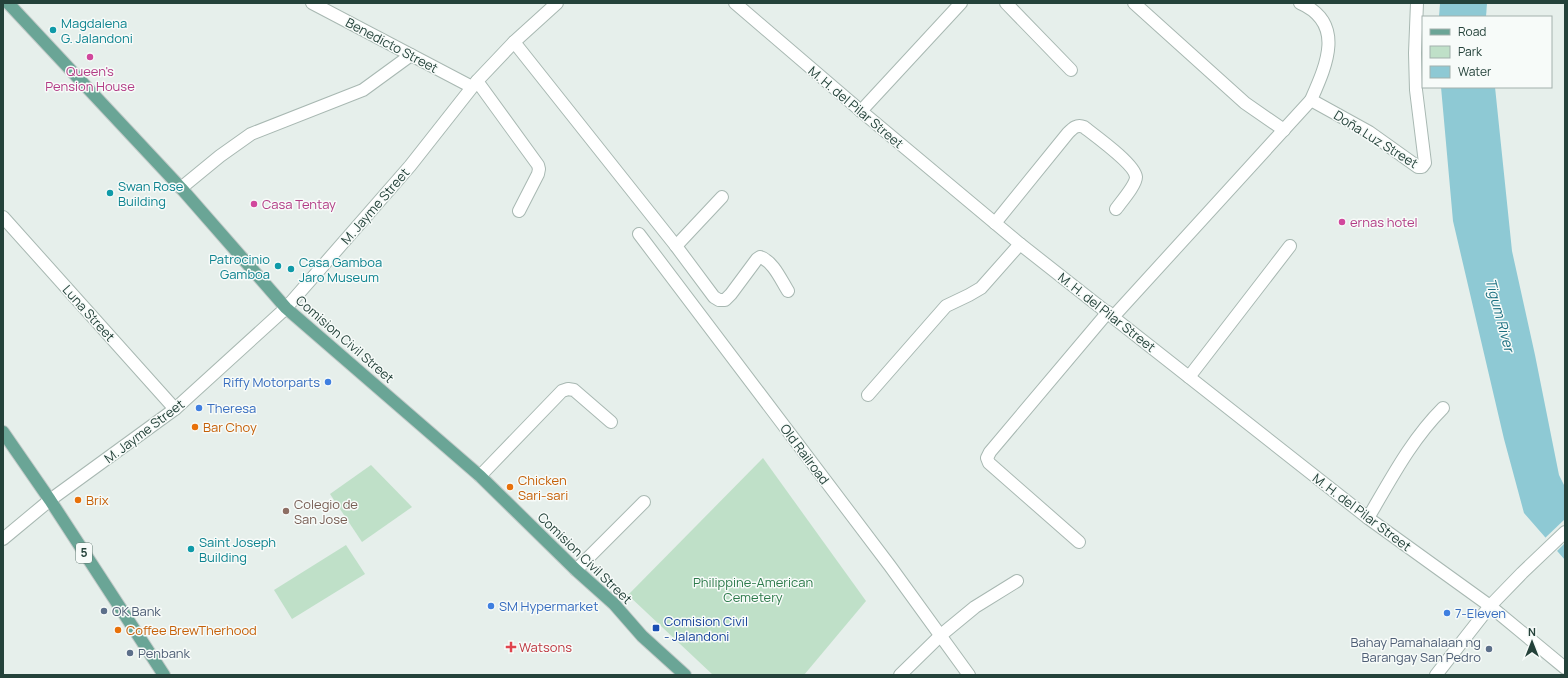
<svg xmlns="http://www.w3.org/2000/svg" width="1568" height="678" font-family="Manrope,sans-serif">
	<rect width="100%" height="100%" fill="#e6efeb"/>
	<g fill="#bfe0c8">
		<polygon points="763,458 866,601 804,675 713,675 628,595"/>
		<polygon points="371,465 412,507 362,542 330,494"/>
		<polygon points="346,545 365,574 292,619 274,590"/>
	</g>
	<g fill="#8ec9d4">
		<polygon points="1440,3 1487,3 1486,17 1439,17"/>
		<polygon points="1441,87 1495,87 1512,251 1535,355 1559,475 1565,487 1565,560 1524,513 1504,439 1453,221"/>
	</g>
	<polygon fill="#e6efeb" points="1565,519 1565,543 1556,552 1544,539"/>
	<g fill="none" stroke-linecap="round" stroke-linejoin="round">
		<g stroke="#a8b8b2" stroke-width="14">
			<g id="minor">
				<polyline points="312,3 472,87"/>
				<polyline points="735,3 861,111 1020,244 1368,518 1490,606 1565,668"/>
				<polyline points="1006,3 1071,70"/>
				<polyline points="1134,3 1245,103 1284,130"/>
				<path d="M514,42L676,246L714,297L719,300H725L731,294L757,259L760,257C773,261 781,280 788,291"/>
				<polyline points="477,81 538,165 539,169 538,174 519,211"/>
				<polyline points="1311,100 1369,132 1418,167 1422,167 1425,163 1416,90 1415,53 1417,3"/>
				<polyline points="861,111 961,3"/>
				<polyline points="181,188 220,156 251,134 363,90 411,55"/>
				<polyline points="3,217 175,409"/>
				<path d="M995,223L1068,133C1073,128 1077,124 1084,127C1094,135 1135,164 1136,177C1136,185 1121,202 1116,209"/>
				<polyline points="639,234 890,566 969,675"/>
				<polyline points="676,246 722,197"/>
				<path d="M1113,317L1311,100C1326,66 1346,23 1300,3"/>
				<polyline points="1189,377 1290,246"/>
				<polyline points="868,395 946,306 969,295 981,288 1020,244"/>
				<polyline points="480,476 562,391 568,389 574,390 611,422"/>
				<path d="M1368,518C1391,479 1411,440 1443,408"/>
				<polyline points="3,539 50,500 175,409 286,308 410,166 477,81 514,42 557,3"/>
				<polyline points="1079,542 989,463 987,458 990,452 1108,312"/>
				<polyline points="576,570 644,502"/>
				<polyline points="900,675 941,635 975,607 1017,581"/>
				<polyline points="1436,675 1490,606 1522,573 1565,532"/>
			</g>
		</g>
		<g stroke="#c2cac8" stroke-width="14">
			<g id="major">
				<polyline points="8,3 181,188 286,308 480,476 576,570 614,604 642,636 685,675"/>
				<polyline points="3,432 50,500 164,675"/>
			</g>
		</g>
		<use href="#minor" stroke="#fff" stroke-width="12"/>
		<use href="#major" stroke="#6aa596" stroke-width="12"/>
	</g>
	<g fill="#0f9aa8" stroke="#f7fbf9" stroke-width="1.5">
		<circle cx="53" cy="30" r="4"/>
		<circle cx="110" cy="193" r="4"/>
		<circle cx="278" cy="266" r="4"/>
		<circle cx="291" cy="269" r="4"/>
		<circle cx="191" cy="549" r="4"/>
	</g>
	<g fill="#d1479c" stroke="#f7fbf9" stroke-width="1.5">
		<circle cx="90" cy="57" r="4"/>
		<circle cx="254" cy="204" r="4"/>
		<circle cx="1342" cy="222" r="4"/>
	</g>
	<g fill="#3f7fe0" stroke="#f7fbf9" stroke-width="1.5">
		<circle cx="328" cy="382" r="4"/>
		<circle cx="199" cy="408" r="4"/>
		<circle cx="491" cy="606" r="4"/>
		<circle cx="1447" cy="613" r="4"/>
	</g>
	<g fill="#e8710a" stroke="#f7fbf9" stroke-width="1.5">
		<circle cx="195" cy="427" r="4"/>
		<circle cx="510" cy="487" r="4"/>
		<circle cx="78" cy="500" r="4"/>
		<circle cx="118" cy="630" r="4"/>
	</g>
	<circle fill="#8d6e63" stroke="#f7fbf9" stroke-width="1.5" cx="286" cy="511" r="4"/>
	<g fill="#5c6f8a" stroke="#f7fbf9" stroke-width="1.5">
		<circle cx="104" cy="611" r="4"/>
		<circle cx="1489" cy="649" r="4"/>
		<circle cx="130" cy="653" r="4"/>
	</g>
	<rect fill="#1a4fb4" stroke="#f7fbf9" stroke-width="1.5" x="652" y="624" width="8" height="8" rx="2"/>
	<path fill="#e0444e" stroke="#f7fbf9" stroke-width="1.5" d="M509 641h4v4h4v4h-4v4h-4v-4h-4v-4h4z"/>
	<g text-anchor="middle" stroke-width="3" stroke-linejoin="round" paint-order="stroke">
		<rect fill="#f7fbf9" stroke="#637a73" stroke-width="1" x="76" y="543" width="16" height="20" rx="3"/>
		<g font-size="12" font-weight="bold" fill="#24423a">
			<text x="84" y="557">5</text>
		</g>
		<g font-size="13" fill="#0d838f" stroke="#f7fbf9" text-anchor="start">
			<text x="61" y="28">Magdalena<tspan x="61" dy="15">G. Jalandoni</tspan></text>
			<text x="118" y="191">Swan Rose<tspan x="118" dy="15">Building</tspan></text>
			<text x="270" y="264" text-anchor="end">Patrocinio<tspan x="270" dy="15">Gamboa</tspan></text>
			<text x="299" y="267">Casa Gamboa<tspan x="299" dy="15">Jaro Museum</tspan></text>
			<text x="199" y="547">Saint Joseph<tspan x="199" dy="15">Building</tspan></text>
		</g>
		<g font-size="13" fill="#24423a" stroke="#f7fbf9">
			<text transform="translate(392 45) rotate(28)" y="5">Benedicto Street</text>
			<text transform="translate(856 107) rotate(40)" y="5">M. H. del Pilar Street</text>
			<text transform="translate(1376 139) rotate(32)" y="5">Doña Luz Street</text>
			<text transform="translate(375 206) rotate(-49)" y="5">M. Jayme Street</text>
			<text transform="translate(1107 312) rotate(38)" y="5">M. H. del Pilar Street</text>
			<text transform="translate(89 313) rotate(48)" y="5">Luna Street</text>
			<text transform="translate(345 339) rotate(41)" y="5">Comision Civil Street</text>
			<text transform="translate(144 431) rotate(-37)" y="5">M. Jayme Street</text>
			<text transform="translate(805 454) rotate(53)" y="5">Old Railroad</text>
			<text transform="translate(1362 512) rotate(37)" y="5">M. H. del Pilar Street</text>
			<text transform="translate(585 558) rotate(44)" y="5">Comision Civil Street</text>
		</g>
		<g font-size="13" fill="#b23c85" stroke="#f7fbf9" text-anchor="start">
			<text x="90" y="76" text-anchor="middle">Queen's<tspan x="90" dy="15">Pension House</tspan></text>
			<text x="262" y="209">Casa Tentay</text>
			<text x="1350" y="227">ernas hotel</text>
		</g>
		<g font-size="13" fill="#366cbe" stroke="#f7fbf9" text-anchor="start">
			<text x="320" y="387" text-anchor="end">Riffy Motorparts</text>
			<text x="207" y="413">Theresa</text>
			<text x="499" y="611">SM Hypermarket</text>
			<text x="1455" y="618">7-Eleven</text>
		</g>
		<g font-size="13" fill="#c56008" stroke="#f7fbf9" text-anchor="start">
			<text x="203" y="432">Bar Choy</text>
			<text x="518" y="485">Chicken<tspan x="518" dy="15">Sari-sari</tspan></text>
			<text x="86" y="505">Brix</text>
			<text x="126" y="635">Coffee BrewTherhood</text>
		</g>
		<g font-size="13" fill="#785e54" stroke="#f7fbf9" text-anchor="start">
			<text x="294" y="509">Colegio de<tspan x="294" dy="15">San Jose</tspan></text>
		</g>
		<g font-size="13" fill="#2d7a4b" stroke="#f7fbf9">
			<text x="753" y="587">Philippine-American<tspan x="753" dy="15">Cemetery</tspan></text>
		</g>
		<g font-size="13" fill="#4e5e75" stroke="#f7fbf9" text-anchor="start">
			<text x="112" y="616">OK Bank</text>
			<text x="1481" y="647" text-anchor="end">Bahay Pamahalaan ng<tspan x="1481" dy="15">Barangay San Pedro</tspan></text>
			<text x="138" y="658">Penbank</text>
		</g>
		<g font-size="13" fill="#164399" stroke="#f7fbf9" text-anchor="start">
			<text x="664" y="626">Comision Civil<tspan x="664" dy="15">- Jalandoni</tspan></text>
		</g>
		<g font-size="13" fill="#be3a42" stroke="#f7fbf9" text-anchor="start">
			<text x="519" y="652">Watsons</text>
		</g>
		<g font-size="14" font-style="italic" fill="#1c6f80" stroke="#f7fbf9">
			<text transform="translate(1500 315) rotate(75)" y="5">Tigum River</text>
		</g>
	</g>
	<rect width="1568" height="678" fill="none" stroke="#24423a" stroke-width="8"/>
	<rect x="1422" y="16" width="130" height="72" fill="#f7fbf9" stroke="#a3b1ad"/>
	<rect x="1430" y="29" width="20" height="6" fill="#6aa596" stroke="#a3b1ad"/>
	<text x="1458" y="36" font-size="12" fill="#24423a">Road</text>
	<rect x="1430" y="46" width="20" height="12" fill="#bfe0c8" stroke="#a3b1ad"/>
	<text x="1458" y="56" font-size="12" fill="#24423a">Park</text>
	<rect x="1430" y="66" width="20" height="12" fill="#8ec9d4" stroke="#a3b1ad"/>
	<text x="1458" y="76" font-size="12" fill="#24423a">Water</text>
	<g transform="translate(1532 642)" stroke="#f7fbf9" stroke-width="3" paint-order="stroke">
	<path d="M0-3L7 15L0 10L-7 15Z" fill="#24423a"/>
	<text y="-6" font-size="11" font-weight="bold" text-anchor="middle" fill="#24423a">N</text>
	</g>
</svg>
